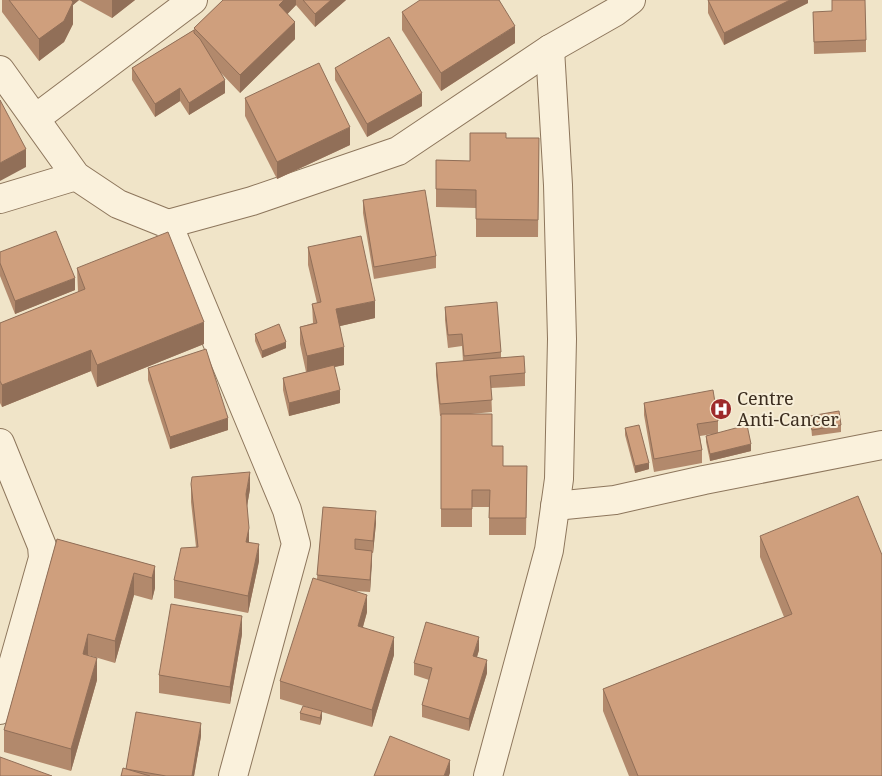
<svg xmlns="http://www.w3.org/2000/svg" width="882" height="776" font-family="'Noto Serif',serif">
	<rect width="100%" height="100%" fill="#f0e4c8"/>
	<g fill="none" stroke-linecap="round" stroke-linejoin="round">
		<g stroke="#8d765c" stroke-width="30">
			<g id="minor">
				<polyline points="0,70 76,176 118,204 168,224 287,510 296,544 233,776"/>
				<polyline points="36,118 193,0"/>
				<polyline points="0,199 76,176"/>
				<polyline points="168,224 252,201 398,151 550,49 615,12 631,0"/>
				<polyline points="0,443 42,546 43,558 0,710"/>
				<polyline points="555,506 615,500 704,480 882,445"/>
				<polyline points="488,776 549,550 559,479 562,339 558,185 550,49"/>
			</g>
		</g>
		<use href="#minor" stroke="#faf1dc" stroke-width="28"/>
	</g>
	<g fill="#b2896c">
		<polygon points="2,0 135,0 112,18 79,0 73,5 73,24 64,42 39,61 2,12"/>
		<polygon points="223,0 346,0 315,27 296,5 287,14 295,39 240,93 221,73 225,93 189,115 180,101 155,117 132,80 132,68 194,30 194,28"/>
		<polygon points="708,0 808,0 808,3 724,45 708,13"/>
		<polygon points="402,12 515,43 441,91 402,30"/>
		<polygon points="813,12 866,40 866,52 814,54"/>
		<polygon points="335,68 422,106 367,137 335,80"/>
		<polygon points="245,98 350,145 277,179 245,116"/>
		<polygon points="506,138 539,138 538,237 476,237 476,208 436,207 436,160 470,161"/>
		<polygon points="363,200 436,256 436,268 374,279 363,213"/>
		<polygon points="308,247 375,318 340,326 344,365 334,367 340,403 289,416 283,390 283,378 306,372 300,344 300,327 313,323 312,304 317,303 308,265"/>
		<polygon points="0,252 75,290 15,314 0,276"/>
		<polygon points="77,268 204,344 97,387 91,371 2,407 0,403 0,323 78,292"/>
		<polygon points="445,307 501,352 501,357 525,373 525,386 491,388 492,412 471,414 492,446 503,466 527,466 526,535 489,535 489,507 472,507 472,527 441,527 441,416 440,416 436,375 436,363 463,361 462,346 448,348 445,320"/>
		<polygon points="255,334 286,348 262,358 255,341"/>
		<polygon points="148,368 228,430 170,449 148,380"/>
		<polygon points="644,403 718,421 718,433 751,451 710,461 706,442 706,436 713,434 700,436 702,450 702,463 654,472 644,415"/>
		<polygon points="810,416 841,425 841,432 812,436"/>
		<polygon points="625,428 649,469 635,473 625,435"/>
		<polygon points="191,484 250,489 247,506 249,542 259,561 248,613 174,598 174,580 196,547 191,502"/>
		<polygon points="323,507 376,523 373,553 372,553 370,592 355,591 367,612 363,627 394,655 372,727 322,712 322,718 320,725 300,720 300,713 314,709 280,699 280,681 317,579"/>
		<polygon points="760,536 882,776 629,776 603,711 603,689 784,617 760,557"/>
		<polygon points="57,539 155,566 155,588 152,600 134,595 115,663 88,655 97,680 71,771 4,752 4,730"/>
		<polygon points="242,634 230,704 159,693 159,675"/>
		<polygon points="479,650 477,657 487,673 469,731 422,717 422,705 429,680 414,675 414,663"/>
		<polygon points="201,736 194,776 121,776 126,769"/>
	</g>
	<g fill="#916f58">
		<polygon points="64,0 79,0 73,5 73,24 64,42 39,61 39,39"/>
		<polygon points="112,0 135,0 112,18"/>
		<polygon points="284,0 296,0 296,5 279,23 279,5"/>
		<polygon points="331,0 346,0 315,27 315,14"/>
		<polygon points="790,0 808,0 808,3 724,45 724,33"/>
		<polygon points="295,22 295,39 240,93 240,75"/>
		<polygon points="515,26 515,43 441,91 441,73"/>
		<polygon points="225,80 225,93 189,115 189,103"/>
		<polygon points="180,88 180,101 155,117 155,104"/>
		<polygon points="422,93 422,106 367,137 367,124"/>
		<polygon points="350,127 350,145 277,179 277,162"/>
		<polygon points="26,149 26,167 0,181 0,163"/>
		<polygon points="75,278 75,290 15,314 15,301"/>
		<polygon points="375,301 375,318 336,327 336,309"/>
		<polygon points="204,322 204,344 97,387 97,365"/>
		<polygon points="286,342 286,348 262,358 262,351"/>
		<polygon points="344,347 344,365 307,373 307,356"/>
		<polygon points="91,350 91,371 2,407 2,385"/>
		<polygon points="340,390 340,403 289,416 289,403"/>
		<polygon points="228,418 228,430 170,449 170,437"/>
		<polygon points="751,444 751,451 710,461 710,454"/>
		<polygon points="649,463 649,469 635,473 635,466"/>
		<polygon points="250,472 250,489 246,512 246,494"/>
		<polygon points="376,511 376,523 373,553 373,541"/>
		<polygon points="249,528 249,546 246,542"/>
		<polygon points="259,544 259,561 248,613 248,596"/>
		<polygon points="372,551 372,563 370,592 370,580"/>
		<polygon points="155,566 155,588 152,600 152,578"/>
		<polygon points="134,573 134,595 115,663 115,641"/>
		<polygon points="367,595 367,612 358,644 358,626"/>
		<polygon points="242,616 242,634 230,704 230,687"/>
		<polygon points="88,634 88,655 83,654"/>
		<polygon points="394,637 394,655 372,727 372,710"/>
		<polygon points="479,637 479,650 473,669 473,656"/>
		<polygon points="97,658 97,680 71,771 71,749"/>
		<polygon points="487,660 487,673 469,731 469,719"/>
		<polygon points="322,711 322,718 320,725 320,718"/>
		<polygon points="201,723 201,736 194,776 192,776"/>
		<polygon points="450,760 450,773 449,776 444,776"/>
	</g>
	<g fill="#cf9f7d" stroke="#916f58">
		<polygon points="9,0 71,0 73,2 64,21 39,39"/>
		<polygon points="223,0 284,0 279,5 295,22 240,75 194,28"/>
		<polygon points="303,0 331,0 315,14"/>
		<polygon points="420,0 499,0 515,26 441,73 402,12"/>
		<polygon points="708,0 790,0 724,33"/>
		<polygon points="832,0 865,0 866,40 814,42 813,12 832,11"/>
		<polygon points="194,30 194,33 200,39 225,80 189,103 180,88 155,104 132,68"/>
		<polygon points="389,37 422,93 367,124 335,68"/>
		<polygon points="319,63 350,127 277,162 245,98"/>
		<polygon points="0,100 26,149 0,163"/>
		<polygon points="470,133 506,133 506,138 539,138 538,220 476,219 476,190 436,189 436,160 470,161"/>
		<polygon points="425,190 436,256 374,267 363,200"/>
		<polygon points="56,231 75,278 15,301 0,263 0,252"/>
		<polygon points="168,232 204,322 97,365 91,350 2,385 0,381 0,323 85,289 77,268"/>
		<polygon points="361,236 375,301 336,309 344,347 307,356 300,327 317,323 312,304 321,302 308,247"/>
		<polygon points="497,302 501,352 464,356 462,334 448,335 445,307"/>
		<polygon points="279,324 286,342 262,351 255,334"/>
		<polygon points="206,349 228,418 170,437 148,368"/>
		<polygon points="524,356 525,373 490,376 492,400 440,404 436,363"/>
		<polygon points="334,365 340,390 289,403 283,378"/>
		<polygon points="713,390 718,421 697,424 702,450 654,459 644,403"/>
		<polygon points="839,411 841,425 812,430 810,416"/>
		<polygon points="441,414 492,414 492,446 503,446 503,466 527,466 526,518 489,518 490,490 472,490 472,509 441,509"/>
		<polygon points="639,425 649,463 635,466 625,428"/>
		<polygon points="747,425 751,444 710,454 706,436"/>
		<polygon points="250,472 246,494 249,528 246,542 259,544 248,596 174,580 181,548 198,547 191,484 192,477"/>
		<polygon points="858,496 882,555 882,776 638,776 603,689 792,614 760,536"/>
		<polygon points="323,507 376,511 373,541 355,539 355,549 372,551 370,580 317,575"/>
		<polygon points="57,539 155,566 152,578 134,573 115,641 88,634 83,654 97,658 71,749 4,730"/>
		<polygon points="313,578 367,595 358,626 394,637 372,710 280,681"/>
		<polygon points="171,604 242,616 230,687 159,675"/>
		<polygon points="426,622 479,637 473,656 487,660 469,719 422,705 432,668 414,663"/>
		<polygon points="303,706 322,711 320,718 300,713"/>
		<polygon points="136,712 201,723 192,776 166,776 126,769"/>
		<polygon points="390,736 450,760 444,776 374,776"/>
		<polygon points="0,757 52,776 0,776"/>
		<polygon points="123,768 150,776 121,776"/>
	</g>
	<defs>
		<g id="hospital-disc" transform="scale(1.125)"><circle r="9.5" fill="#9e2a2b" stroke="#f7eed8"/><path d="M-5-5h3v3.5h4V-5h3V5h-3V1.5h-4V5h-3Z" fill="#fff"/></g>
	</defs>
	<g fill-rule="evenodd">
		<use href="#hospital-disc" x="721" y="409"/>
	</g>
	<g text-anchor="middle" stroke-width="4" stroke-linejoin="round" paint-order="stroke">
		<g font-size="18" fill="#3d2e20" stroke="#f7eed8" text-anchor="start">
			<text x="737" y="405">Centre<tspan x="737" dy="21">Anti-Cancer</tspan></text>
		</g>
	</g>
</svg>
